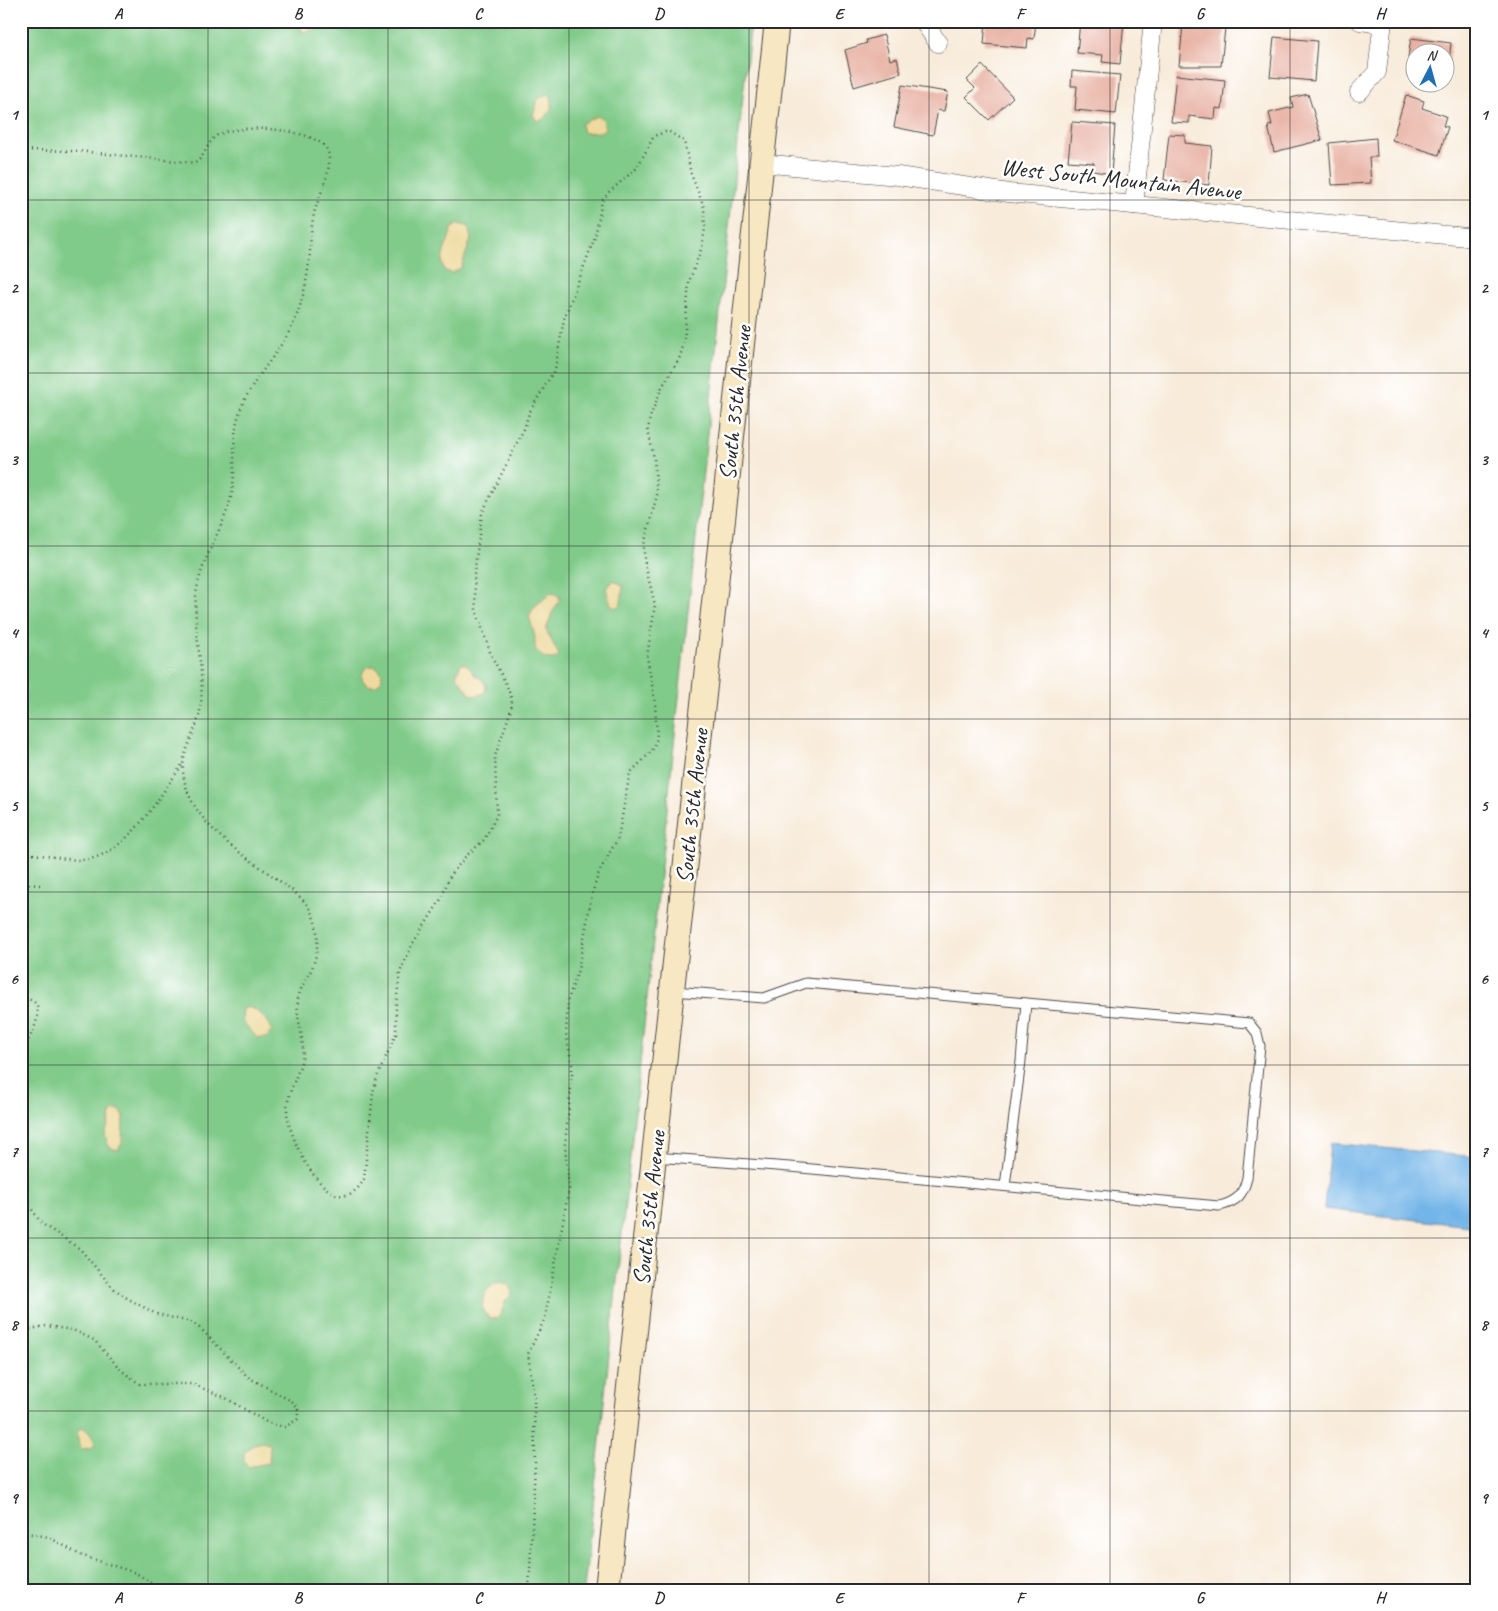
<svg xmlns="http://www.w3.org/2000/svg" width="1498" height="1611" font-family="Caveat,sans-serif">
	<rect width="100%" height="100%" fill="#fff"/>
	<filter id="ink" filterUnits="userSpaceOnUse"><feTurbulence type="fractalNoise" baseFrequency=".02" numOctaves="2"/><feDisplacementMap in="SourceGraphic" scale="10" xChannelSelector="R" yChannelSelector="G"/><feConvolveMatrix kernelMatrix="1 2 1 2 8 2 1 2 1" color-interpolation-filters="sRGB"/></filter>
	<filter id="wash" filterUnits="userSpaceOnUse"><feTurbulence type="fractalNoise" baseFrequency=".0096" numOctaves="4" result="noise"/><feDisplacementMap in="SourceGraphic" scale="20" xChannelSelector="R" yChannelSelector="G"/><feGaussianBlur stdDeviation="1.12" result="paint"/><feColorMatrix in="noise" values="0 0 0 0 0 0 0 0 0 0 0 0 0 0 0 0 0 1.4 0 .05"/><feComposite in="paint" operator="in"/></filter>
	<g filter="url(#wash)">
		<rect width="100%" height="100%" fill="#f8ebda"/>
		<polygon fill="#80cb89" stroke="#567b5a" points="21,21 751,21 584,1590 21,1590"/>
		<g fill="#eeda9e" stroke="#8c8264">
			<polygon points="304,21 338,21 305,32 302,31 300,26"/>
			<path d="M549,93C556,103 549,120 537,121L533,115L538,99Z"/>
			<polygon points="597,116 603,119 605,129 600,132 583,133 581,124"/>
			<path d="M458,224L468,226L471,239L461,268L452,273L445,271C437,257 450,243 451,229Z"/>
			<polygon points="614,580 623,586 621,604 616,608 611,605 606,589"/>
			<path d="M551,593L558,595L560,600L552,613L546,630L559,655L557,658C548,661 541,657 535,649V637L529,616L534,607Z"/>
			<polygon points="461,664 466,664 475,675 483,680 486,686 485,693 475,696 470,694 456,675"/>
			<circle cx="372" cy="676" r="10"/>
			<path d="M248,1007C257,1009 271,1022 272,1031L266,1038H257L242,1021L243,1009Z"/>
			<polygon points="115,1110 120,1110 123,1115 122,1144 117,1150 109,1147 105,1135 112,1112"/>
			<path d="M501,1282L510,1286L512,1293C511,1296 508,1298 506,1300C501,1309 504,1319 490,1319L483,1311C481,1298 486,1285 501,1282Z"/>
			<path d="M81,1427C88,1429 93,1437 95,1444L92,1448L82,1449L79,1445L77,1433Z"/>
			<polygon points="263,1442 270,1445 269,1463 248,1467 244,1460 244,1453 254,1444"/>
		</g>
		<polygon fill="#73b5e8" stroke="#4f708a" points="1330,1143 1477,1157 1477,1227 1324,1209"/>
		<g id="blocks">
			<g fill="#e8b1a3">
				<polygon points="986,21 1036,21 1034,39 1028,38 1027,48 984,44"/>
				<polygon points="1080,21 1124,21 1120,64 1102,62 1103,55 1077,53"/>
				<polygon points="1183,24 1225,28 1221,66 1179,66"/>
				<polygon points="884,35 890,60 897,58 901,73 854,87 845,50 867,43 866,40"/>
				<polygon points="1274,37 1317,41 1314,81 1270,77"/>
				<polygon points="1411,38 1451,43 1447,79 1446,52 1416,52 1416,58 1408,57"/>
				<polygon points="1409,61 1416,61 1416,77 1407,76"/>
				<polygon points="982,65 1013,97 989,120 966,97 975,88 967,80"/>
				<polygon points="1072,71 1120,75 1116,114 1075,110 1077,86 1071,86"/>
				<polygon points="1176,75 1225,80 1222,109 1216,108 1215,119 1189,116 1189,123 1171,122"/>
				<polygon points="902,85 948,92 944,111 938,110 933,135 894,127"/>
				<polygon points="1308,94 1322,140 1274,152 1268,126 1272,125 1269,113 1293,107 1291,98"/>
				<polygon points="1406,95 1424,101 1422,108 1446,116 1443,126 1448,127 1439,155 1392,140"/>
				<polygon points="1072,122 1115,125 1111,174 1093,171 1094,163 1068,161"/>
				<polygon points="1169,134 1185,135 1185,143 1212,146 1209,185 1164,180"/>
				<polygon points="1376,138 1377,157 1369,157 1371,183 1332,185 1329,143"/>
				<polygon points="1475,173 1477,173 1477,200 1473,200"/>
			</g>
		</g>
	</g>
	<g filter="url(#ink)">
		<use href="#blocks" fill-opacity="0" stroke="#4a4845" stroke-width="1"/>
		<g fill="none" stroke-linecap="round" stroke-linejoin="round">
			<g stroke="#4a4845" stroke-width="11">
				<g id="lane">
					<path d="M654,1157L790,1167L1219,1206C1237,1202 1243,1195 1247,1178L1260,1046L1257,1033L1249,1023L806,983L764,998L673,991"/>
					<polyline points="1005,1186 1021,1061 1026,1003"/>
				</g>
			</g>
			<g stroke="#4a4845" stroke-width="19">
				<g id="street">
					<polyline points="926,21 926,25 938,43"/>
					<polyline points="1360,21 1383,24"/>
					<polyline points="1359,92 1377,72 1383,21"/>
					<polyline points="761,163 898,176 1009,193 1477,238"/>
					<polyline points="1134,205 1153,21"/>
				</g>
			</g>
			<g stroke="#4a4845" stroke-width="26">
				<polyline id="secondary" points="607,1590 777,21"/>
			</g>
			<g stroke="#4a4845" stroke-width="2.5" stroke-dasharray="1 4" stroke-linecap="butt">
				<path d="M21,150L78,151L195,163C206,156 206,144 215,137C231,122 320,127 328,152C333,169 320,193 315,210C310,227 311,245 309,263C306,285 301,309 291,328C276,358 249,382 239,414C230,443 238,472 230,501C221,533 199,563 196,596C193,634 206,673 200,711C197,730 183,749 183,768C184,816 235,850 270,874C283,884 302,895 310,910C320,927 319,951 312,968C307,979 300,987 298,999C295,1019 306,1039 302,1059C298,1076 287,1093 287,1111C288,1142 335,1232 364,1179L373,1093L377,1077L396,1034V1004L400,972L413,943L440,901L450,876L465,857L484,840L497,815L495,756L511,710L512,700L507,686L491,655L476,610L474,575L482,513L524,429L529,413L555,369L564,319L595,237L602,201L609,192L637,168L654,136L668,131L684,141L691,174L704,207L705,228L702,247L689,282L684,342L680,357L662,387L650,417L648,430L654,459L657,495L644,545V560L655,605L647,657L655,702L657,738L652,751L630,773L618,838L599,872L592,894L578,970L568,1000L566,1034L572,1065V1079L565,1144L569,1189L545,1318L528,1354L534,1398L535,1465L529,1590"/>
				<path d="M40,885L26,884L27,854C45,854 63,860 81,860C126,858 158,798 182,765"/>
				<path d="M21,1001L27,998L37,1004C40,1025 29,1037 21,1054"/>
				<polyline points="21,1193 41,1223 80,1249 113,1288 127,1298 156,1314 191,1322 201,1329 248,1377 293,1402 298,1408 298,1419 285,1427 268,1423 224,1397 192,1384 140,1384 122,1371 94,1340 73,1330 46,1326 21,1331"/>
				<polyline points="21,1532 49,1537 80,1555 136,1573 162,1590"/>
			</g>
			<use href="#lane" stroke="#fff" stroke-width="9"/>
			<use href="#street" stroke="#fff" stroke-width="18"/>
			<use href="#secondary" stroke="#f7e8c3" stroke-width="24"/>
		</g>
	</g>
	<path fill="none" stroke="#2b2b2b" stroke-width="1" stroke-opacity="0.55" d="M208,21V1590M388,21V1590M569,21V1590M749,21V1590M929,21V1590M1110,21V1590M1290,21V1590M21,200H1477M21,373H1477M21,546H1477M21,719H1477M21,892H1477M21,1065H1477M21,1238H1477M21,1411H1477"/>
	<g text-anchor="middle" stroke-width="5" stroke-linejoin="round" paint-order="stroke">
		<g font-size="24" fill="#2b2b2b" stroke="#fff">
			<text transform="translate(1121 179) rotate(6)" y="8">West South Mountain Avenue</text>
			<text transform="translate(735 403) rotate(-84)" y="8">South 35th Avenue</text>
			<text transform="translate(692 806) rotate(-84)" y="8">South 35th Avenue</text>
			<text transform="translate(649 1208) rotate(-84)" y="8">South 35th Avenue</text>
		</g>
	</g>
	<rect width="1498" height="1611" fill="none" stroke="#fff" stroke-width="55"/>
	<g transform="translate(1430 68) rotate(6)"><circle r="24" fill="#ffffff" stroke="#aaaaaa"/>
	<path d="M0-4L9 19L0 12L-9 19Z" fill="#1f6fb2"/>
	<text y="-8" font-size="14" font-weight="bold" text-anchor="middle" fill="#2b2b2b">N</text>
	</g>
	<rect x="28" y="28" width="1442" height="1556" fill="none" stroke="#2b2b2b" stroke-width="2"/>
	<g font-size="16" text-anchor="middle" font-weight="bold" fill="#2b2b2b">
		<text x="118" y="19">A</text>
		<text x="298" y="19">B</text>
		<text x="478" y="19">C</text>
		<text x="659" y="19">D</text>
		<text x="839" y="19">E</text>
		<text x="1020" y="19">F</text>
		<text x="1200" y="19">G</text>
		<text x="1380" y="19">H</text>
		<text x="14" y="120">1</text>
		<text x="1484" y="120">1</text>
		<text x="14" y="293">2</text>
		<text x="1484" y="293">2</text>
		<text x="14" y="465">3</text>
		<text x="1484" y="465">3</text>
		<text x="14" y="638">4</text>
		<text x="1484" y="638">4</text>
		<text x="14" y="811">5</text>
		<text x="1484" y="811">5</text>
		<text x="14" y="984">6</text>
		<text x="1484" y="984">6</text>
		<text x="14" y="1157">7</text>
		<text x="1484" y="1157">7</text>
		<text x="14" y="1330">8</text>
		<text x="1484" y="1330">8</text>
		<text x="14" y="1503">9</text>
		<text x="1484" y="1503">9</text>
		<text x="118" y="1603">A</text>
		<text x="298" y="1603">B</text>
		<text x="478" y="1603">C</text>
		<text x="659" y="1603">D</text>
		<text x="839" y="1603">E</text>
		<text x="1020" y="1603">F</text>
		<text x="1200" y="1603">G</text>
		<text x="1380" y="1603">H</text>
	</g>
</svg>
